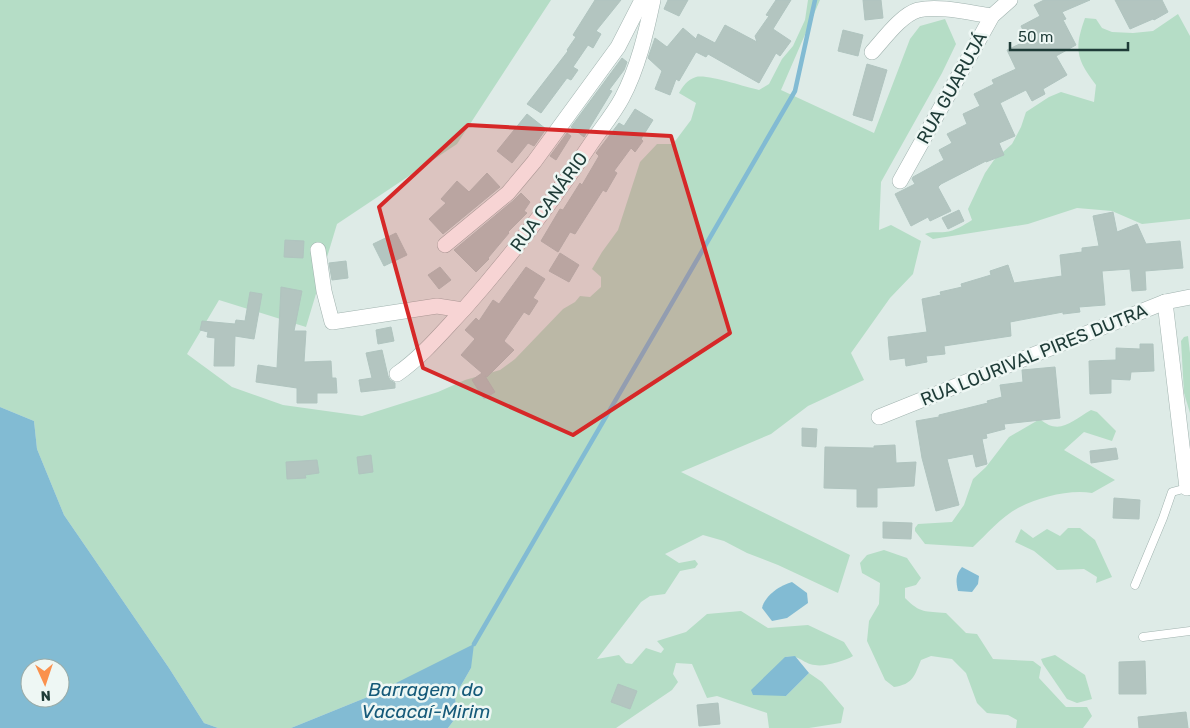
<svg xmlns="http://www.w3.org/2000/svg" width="1190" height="728" font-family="Rubik,sans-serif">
	<rect width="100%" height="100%" fill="#deebe7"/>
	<g fill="#b5ddc6">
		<path d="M0,0H551L457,144L337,224L306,327L219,300L187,354L232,387L283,405L362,416L438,392L465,380L500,370L515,359L563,309L575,302L580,296L590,297L601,287V277L592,269L602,252L618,230L640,162L657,144H673L691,120L696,103L679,93C683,86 687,80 696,77C707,74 745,87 759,90L769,84L782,59L793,46L805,20L808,0H820L781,90L874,133L910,39L920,26L945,19L956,44L942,73L881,182L879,230L891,225L921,241L913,274L890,298L851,353L864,380L808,406L771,434L681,472L850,555L838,593L778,565L747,553L724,541L703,535L665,554L679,563L695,560L698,564L695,568L680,571L665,594L650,596L641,602L597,659L619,655L626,663L632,664L646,648L661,653L664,649L657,641L686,632L707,614L741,611L768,628L808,625L844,642L853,656C845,661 824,667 815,665C801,663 802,655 785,657L786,696L809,673L822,682L844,708L841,723L809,728H769L767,713L717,696L707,698L692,664L676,663L673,674L678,682L672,690L616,728H448L457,716L455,696L471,668L370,696L291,728H218L204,723L169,668L64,515L37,449L34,421L0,407Z"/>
		<path d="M1178,14L1190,36V219L1142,224L1112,211L1077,208L1028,224L933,239L925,234C933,231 938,233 945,232C955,231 964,225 972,220L968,209L985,173L994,160L1012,144L1021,127L1026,112L1049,97L1061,92L1094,102L1096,85C1076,59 1074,49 1085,18L1096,19L1102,28L1112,32L1133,33L1153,31Z"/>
		<polygon points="1188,336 1190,353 1190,413 1184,393 1181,341 1184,337"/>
		<path d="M1091,410L1097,412L1116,431L1112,441L1084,432L1064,450L1115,480L1092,493C1071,489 1039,497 1020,507C1002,516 987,534 973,547L925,544L915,531V528L918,524L952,522L964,505L973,479L986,467L1009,437L1040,419C1059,436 1072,421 1091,410Z"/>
		<polygon points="1068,528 1080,528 1095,540 1112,577 1096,583 1097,577 1084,569 1057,570 1034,551 1015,542 1021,529 1033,538 1047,529 1060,536"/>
		<path d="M884,550L907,558L921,578L916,585L905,588V598C921,614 925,611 946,613L966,633L977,634L993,659L1033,661L1041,667L1039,678L1066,707H1087L1092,716L1083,728H1016L1017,720L1008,715L987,713L977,703L966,673L952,659L931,656L921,660C914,677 913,684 894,687L885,680L867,641L869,621L879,604L880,583L862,573L860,563L867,555Z"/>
		<polygon points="1055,655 1085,675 1092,699 1077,703 1067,699 1043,664 1041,659"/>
	</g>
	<g fill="#82bbd3" fill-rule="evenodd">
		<path d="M0,407L34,421L37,449L64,515L169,668L204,723L218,728H0ZM30,668H60V698H30Z"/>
		<path d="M962,567L979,576L978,584L972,592L958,591C956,582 955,575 962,567Z"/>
		<path d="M792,582L807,593L808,603L787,618L772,621L762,608C765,595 781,585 792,582Z"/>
		<polygon points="474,644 471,668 455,696 457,716 448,728 291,728 370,696"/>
		<polygon points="795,656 809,673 786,696 753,695 751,690 785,657"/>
	</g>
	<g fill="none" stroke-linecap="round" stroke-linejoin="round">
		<polyline stroke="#82bbd3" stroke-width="4.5" points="474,644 795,91 815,0"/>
	</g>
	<g fill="#b3c5c0" stroke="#b0c4bf">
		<polygon points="595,0 621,0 596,31 601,34 593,48 588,45 573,67 578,70 571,80 567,78 541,113 527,104 568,51 567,50 576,37 573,35"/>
		<polygon points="668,0 688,0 679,16 664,9"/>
		<polygon points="776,0 791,0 773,29 791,41 780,56 776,53 759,83 708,54 706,57 696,52 679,81 676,79 670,95 655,89 662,71 648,58 655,38 667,47 683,28 696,39 698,34 715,43 725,25 757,42 755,36 769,16 766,15"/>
		<polygon points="863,0 881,0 883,18 865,20"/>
		<polygon points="1044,0 1090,0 1062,12 1066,19 1063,20 1076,45 1056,56 1067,75 1043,89 1045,94 1032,101 1026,90 1000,103 1015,136 999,143 1004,155 986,162 986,161 941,184 938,187 951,211 930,221 928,217 911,226 895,194 915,184 912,179 913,177 944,160 939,150 952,143 947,134 967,124 963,114 980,106 974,94 994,84 992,80 1016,69 1007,50 1028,40 1021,26 1040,16 1034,5"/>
		<polygon points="1115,0 1162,0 1168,12 1154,20 1153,19 1130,29"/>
		<polygon points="843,30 863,35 858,56 838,51"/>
		<polygon points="622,58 627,62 624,70 609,90 612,91 584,137 571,127"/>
		<polygon points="867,64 887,70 872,121 853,115"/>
		<polygon points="635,109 653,120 641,139 643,141 635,152 631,148 614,171 617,173 606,192 603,190 575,234 570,232 558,252 541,241 560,209 563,210 580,183 582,185 599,156 596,153 619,123 624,126"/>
		<polygon points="527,114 546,129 534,146 528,143 512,163 497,151"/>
		<polygon points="567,133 571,136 556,160 550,156"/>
		<polygon points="487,173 500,187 443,234 429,219 446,203 441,199 457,181 469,192"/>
		<polygon points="521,193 530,202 524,211 527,213 508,232 509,233 488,258 489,259 476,272 454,250 514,200"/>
		<polygon points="959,210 964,221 948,229 942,218"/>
		<polygon points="1113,212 1117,232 1137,224 1146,244 1180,241 1183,268 1145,271 1146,290 1132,291 1130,269 1102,271 1105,305 1079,307 1080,312 1063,314 1063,312 1010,322 1011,336 944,346 945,354 926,356 927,362 906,366 905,358 890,360 888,337 927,332 922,299 941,295 940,292 962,287 961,284 991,275 990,271 1008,265 1014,283 1062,276 1060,255 1082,252 1082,248 1099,246 1093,216"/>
		<polygon points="396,233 407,255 384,266 373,244"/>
		<polygon points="285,240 304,241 303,258 284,257"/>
		<polygon points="560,253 579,265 569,282 549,271"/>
		<polygon points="346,261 348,278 332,280 329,263"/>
		<polygon points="440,267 451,280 439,289 428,275"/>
		<polygon points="526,267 545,279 533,298 538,301 529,315 524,312 504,341 514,350 487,377 485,376 495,392 484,399 472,380 482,373 461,355 475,339 465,330 476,318 479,321 493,300 499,304"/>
		<polygon points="281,287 302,291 294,331 306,331 304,362 331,361 332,378 336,378 337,393 317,393 317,403 297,403 297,388 256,382 258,365 277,368"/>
		<polygon points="250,292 262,294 254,339 235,336 234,366 214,366 215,338 207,337 208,332 200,330 202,321 235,324 236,320 245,321"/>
		<polygon points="391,327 394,341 378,344 376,330"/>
		<polygon points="1140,344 1153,344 1154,371 1131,372 1130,380 1111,379 1111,393 1090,394 1089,361 1116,360 1116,348 1140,349"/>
		<polygon points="382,350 388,376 390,380 395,383 395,388 361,392 359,380 372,378 366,353"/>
		<polygon points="1055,367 1060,418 1004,424 1005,429 986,434 987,438 982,439 987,464 976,467 973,454 947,459 959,505 936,511 922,458 916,421 939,417 939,415 988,403 987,401 1002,397 1000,385 1023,382 1022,370"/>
		<polygon points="802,428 817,429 816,447 802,446"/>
		<polygon points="895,445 896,463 916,462 914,486 877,488 877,507 857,507 857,489 824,488 825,447 874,448 874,446"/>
		<polygon points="1116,448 1118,459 1091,463 1090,451"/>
		<polygon points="371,455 373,472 359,474 357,457"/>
		<polygon points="317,460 319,473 305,475 306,478 287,479 286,462"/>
		<polygon points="1114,498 1140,500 1139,519 1113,518"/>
		<polygon points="883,522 912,523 911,539 883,538"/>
		<polygon points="1145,661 1146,694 1119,694 1119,662"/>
		<polygon points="618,684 637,691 630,709 611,702"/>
		<polygon points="718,703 720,724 699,726 697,705"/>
		<polygon points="1186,712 1188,728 1139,728 1138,717"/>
	</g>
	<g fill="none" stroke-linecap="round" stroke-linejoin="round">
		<g stroke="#a1b3af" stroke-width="9">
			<g id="service">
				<polyline points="1135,585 1163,518 1172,492 1187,488"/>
				<polyline points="1143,637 1190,631"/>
			</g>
		</g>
		<g stroke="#a1b3af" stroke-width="16">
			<g id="minor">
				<path d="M872,52C884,39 901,15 918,10C939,5 971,13 992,16"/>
				<polyline points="900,181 992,16 1010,0"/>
				<polyline points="445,245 508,193 534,162 618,47 642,0"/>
				<polyline points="318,250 324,291 332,322 437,306 463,310"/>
				<polyline points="1165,302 1187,488 1190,487"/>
				<path d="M397,374C423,356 443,331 465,308C510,257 550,205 588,148C599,131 613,115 622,98C638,68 646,33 653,0"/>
				<polyline points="879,417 1165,302 1190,297"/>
			</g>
		</g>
		<use href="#service" stroke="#fff" stroke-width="8"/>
		<use href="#minor" stroke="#fff" stroke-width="15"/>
	</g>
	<path fill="#d62828" fill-opacity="0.2" stroke="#d62828" stroke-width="4" stroke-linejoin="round" d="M468,125L671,136L730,333L573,435L423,368L379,207Z"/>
	<g text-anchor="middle" stroke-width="5" stroke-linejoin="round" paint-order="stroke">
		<g font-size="18" fill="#1e3b37" stroke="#eef7f4">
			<text transform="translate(952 88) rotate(-61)" y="6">RUA GUARUJÁ</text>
			<text transform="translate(549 202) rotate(-54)" y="6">RUA CANÁRIO</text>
			<text transform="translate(1034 355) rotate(-22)" y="6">RUA LOURIVAL PIRES DUTRA</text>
		</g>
		<g font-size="19" font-style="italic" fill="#165a79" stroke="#eef7f4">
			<text x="426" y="696">Barragem do<tspan x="426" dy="22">Vacacaí-Mirim</tspan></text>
		</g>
	</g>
	<g transform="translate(45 683) rotate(177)"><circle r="24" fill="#eef7f4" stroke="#9baca8"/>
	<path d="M0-4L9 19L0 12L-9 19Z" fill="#fa914d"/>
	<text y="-8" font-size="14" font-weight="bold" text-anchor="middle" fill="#1e3b37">N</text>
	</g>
	<path d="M1010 42v8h118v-8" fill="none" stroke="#1e3b37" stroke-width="2.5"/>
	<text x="1018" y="42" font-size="15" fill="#1e3b37" stroke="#eef7f4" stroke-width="4" paint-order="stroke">50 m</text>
</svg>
